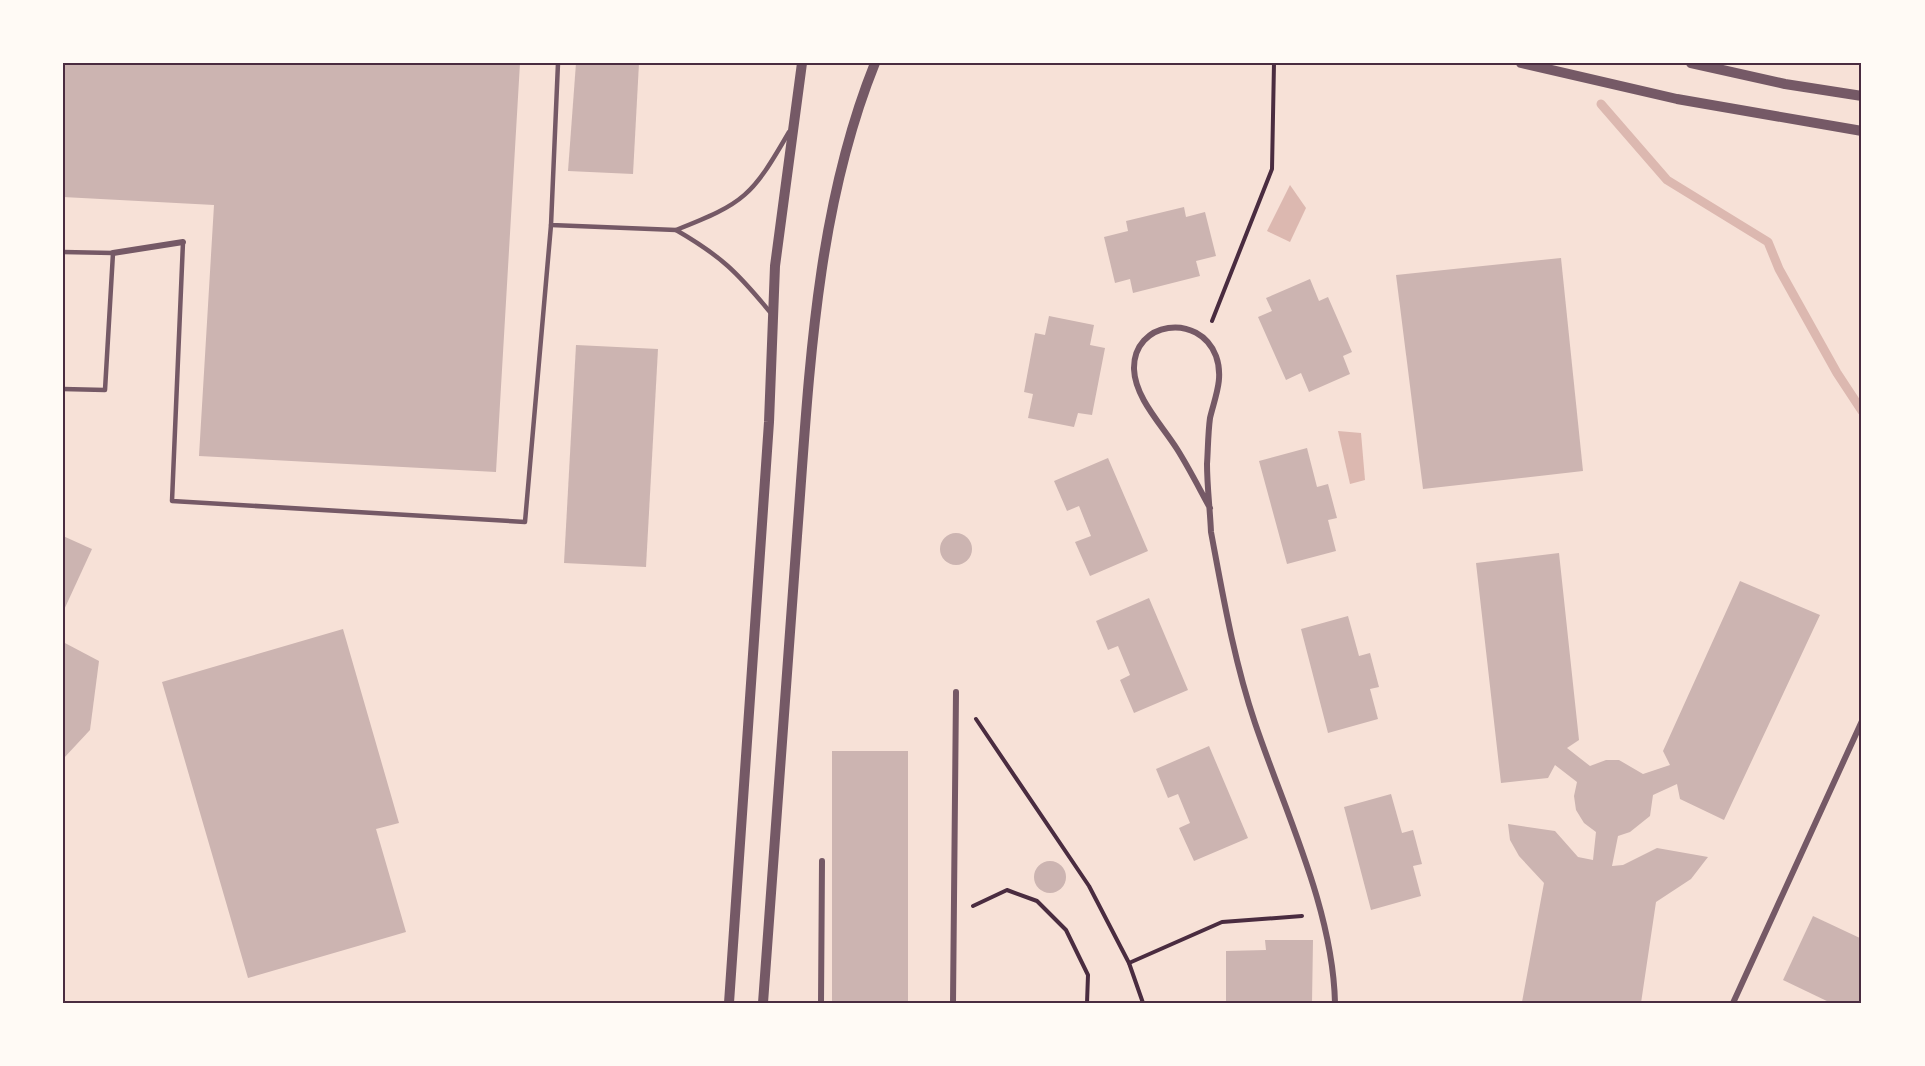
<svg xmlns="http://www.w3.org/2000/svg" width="1925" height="1066" font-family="'IBM Plex Serif',serif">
	<rect width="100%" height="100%" fill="#f7e1d7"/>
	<g fill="#dcb8b0">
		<polygon points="1290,185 1306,208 1290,242 1267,231"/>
		<polygon points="1338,431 1361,433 1365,480 1350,484"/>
	</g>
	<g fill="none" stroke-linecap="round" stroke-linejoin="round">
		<polyline stroke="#dcb8b0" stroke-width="9" points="1601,104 1667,180 1768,242 1779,269 1837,373 1862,411"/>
	</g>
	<g fill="#ccb4b1">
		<polygon points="63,63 520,63 496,472 199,456 214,205 63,197"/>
		<polygon points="576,63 639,63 633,174 568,171"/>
		<polygon points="1184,207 1186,217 1205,212 1216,256 1196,261 1200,276 1133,293 1130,279 1115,283 1104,237 1128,231 1126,221"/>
		<polygon points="1561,258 1583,471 1423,489 1396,275"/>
		<polygon points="1310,279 1319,301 1328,297 1352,352 1343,356 1350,374 1309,392 1301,373 1286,380 1258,317 1272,311 1266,298"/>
		<polygon points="1049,316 1094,325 1090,345 1105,348 1092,415 1078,413 1074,427 1028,418 1033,394 1024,392 1035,333 1045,335"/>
		<polygon points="576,345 658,349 646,567 564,563"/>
		<polygon points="1307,448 1317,487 1328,484 1337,518 1328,520 1336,551 1287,564 1259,461"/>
		<polygon points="1108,458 1148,551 1090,576 1075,542 1091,536 1079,506 1067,511 1054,481"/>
		<circle cx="956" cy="549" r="16"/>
		<polygon points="63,536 92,549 63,612"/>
		<polygon points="1559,553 1579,740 1567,748 1590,766 1606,760 1619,760 1643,774 1670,765 1663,751 1740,581 1820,615 1724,820 1680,799 1677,784 1653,795 1650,816 1630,832 1618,836 1612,866 1623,865 1657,848 1708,857 1691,879 1656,902 1641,1003 1522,1002 1544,883 1519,856 1510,840 1508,824 1555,831 1578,857 1593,860 1596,832 1584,823 1576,810 1574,796 1577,782 1555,765 1548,778 1501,783 1476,563"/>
		<polygon points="1149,598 1188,690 1134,713 1120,680 1130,675 1118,646 1108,650 1096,621"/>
		<polygon points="1348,616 1359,656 1370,653 1379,687 1370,689 1378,719 1328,733 1301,629"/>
		<polygon points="343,629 399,823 376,829 406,932 248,978 162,682"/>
		<polygon points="63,642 99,661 90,730 63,759"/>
		<polygon points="1209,746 1248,838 1194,861 1179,828 1190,823 1178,794 1168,798 1156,769"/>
		<rect x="832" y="751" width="76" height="252"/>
		<polygon points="1391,794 1402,833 1413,830 1422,864 1413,866 1421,896 1371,910 1344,807"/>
		<circle cx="1050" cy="877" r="16"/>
		<polygon points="1813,916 1862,939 1862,1003 1831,1003 1783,980"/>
		<polygon points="1265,940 1313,940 1312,1003 1226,1003 1226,951 1266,950"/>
	</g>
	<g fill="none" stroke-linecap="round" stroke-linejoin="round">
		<g stroke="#4a2c40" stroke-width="4">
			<polyline points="1212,321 1272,169 1274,63"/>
			<polyline points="976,719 1089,886 1129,963 1143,1003"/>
			<polyline points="973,906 1007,890 1037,901 1066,930 1088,975 1087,1003"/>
			<polyline points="1129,963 1222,922 1302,916"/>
		</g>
		<g stroke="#755966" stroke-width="4.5">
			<polyline points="558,63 551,225 676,230"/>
			<polyline points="183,242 172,501 525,522 551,225"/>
			<polyline points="63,252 113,253 105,390 63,389"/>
			<path d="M770,312C737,272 721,256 676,230C745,203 752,196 789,132"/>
		</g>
		<g stroke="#755966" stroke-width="6">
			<polyline points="113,253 183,242"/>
			<path d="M1210,508C1199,488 1189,468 1177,449C1162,425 1135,398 1134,369C1133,321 1199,312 1216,356C1224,378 1215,397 1210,418C1208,433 1208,449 1207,464C1207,486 1210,509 1211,532C1223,596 1234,661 1255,723C1285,812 1333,909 1335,1003"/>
			<polyline points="821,1003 822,861"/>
			<polyline points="953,1003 956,692"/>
			<polyline points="1733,1003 1862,721"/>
		</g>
		<g stroke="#755966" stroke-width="10">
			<polyline points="1521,63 1677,99 1862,131"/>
			<polyline points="1691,63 1785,84 1862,96"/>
			<polyline points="729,1003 769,422 775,266 802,63"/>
			<path d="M763,1003C774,847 786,692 797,536C809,378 815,212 875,63"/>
		</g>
	</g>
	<rect width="1925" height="1066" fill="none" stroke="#fffaf5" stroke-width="129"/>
	<rect x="64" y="64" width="1796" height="938" fill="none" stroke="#4a2c40" stroke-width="2"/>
</svg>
